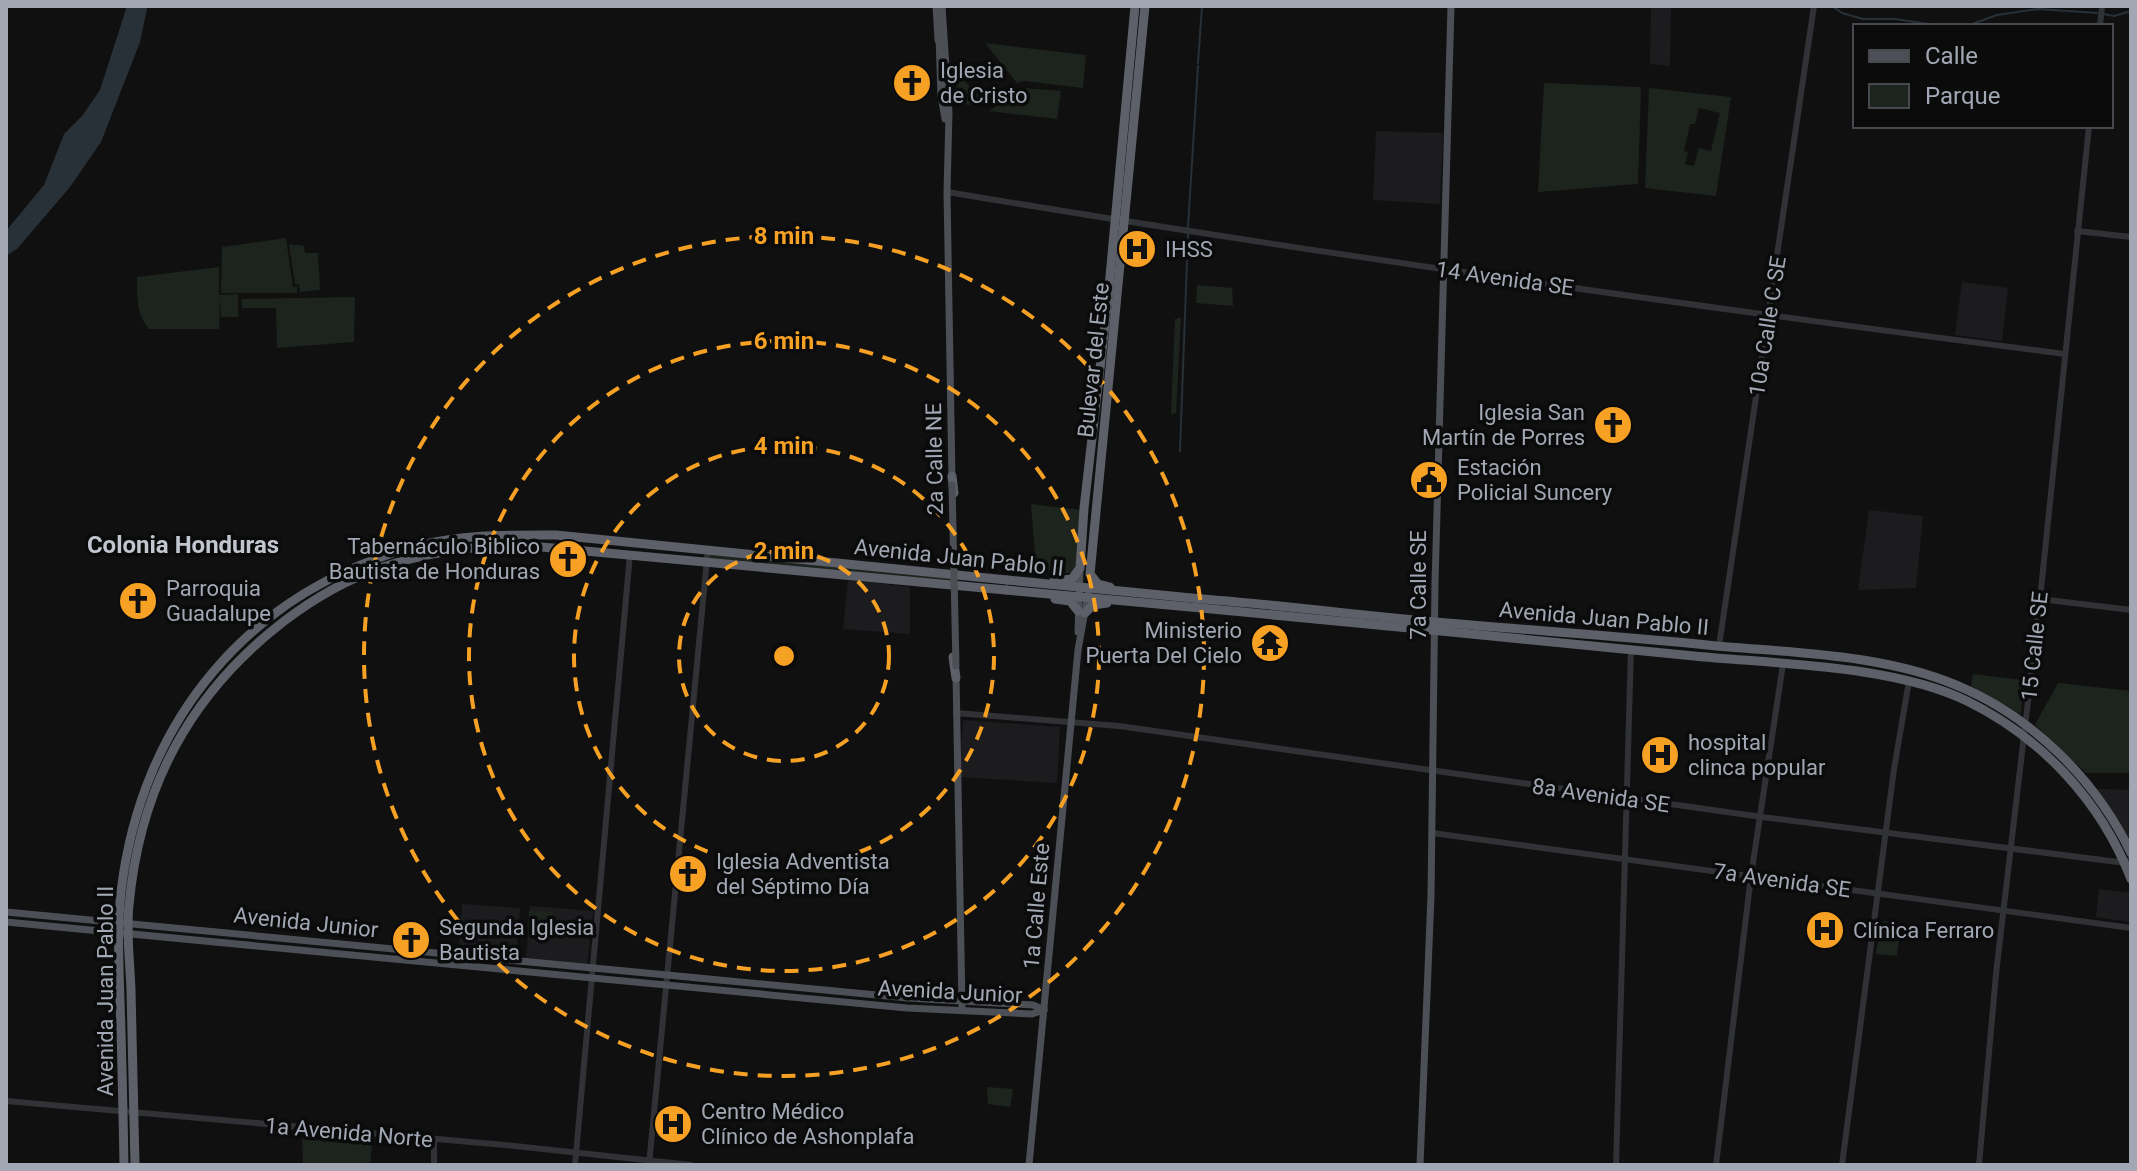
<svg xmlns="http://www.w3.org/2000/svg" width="2137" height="1171" font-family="Roboto,sans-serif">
	<rect width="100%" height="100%" fill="#101011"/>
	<g fill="#1c1c1e">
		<polygon points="1651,6 1671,6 1670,66 1650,64"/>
		<polygon points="1376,131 1443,133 1440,204 1373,200"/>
		<polygon points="1962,282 2008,288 2002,341 1955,335"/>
		<polygon points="1869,510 1923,516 1916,588 1858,590"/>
		<polygon points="848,580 910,587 910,634 843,629"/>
		<polygon points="963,720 1060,727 1057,783 959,777"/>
		<polygon points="2097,789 2131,790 2131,847 2114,814"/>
		<polygon points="2099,889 2131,893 2131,922 2096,917"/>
		<polygon points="462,904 520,908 516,957 458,952"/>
		<polygon points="530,906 593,911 587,966 526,959"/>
	</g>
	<g fill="#1c241d" fill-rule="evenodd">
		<polygon points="985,43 1086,55 1083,88 1024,81 1017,83"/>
		<path d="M957,72L974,92L977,91L984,100C975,109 965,104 953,101L956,96Z"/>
		<polygon points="1544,83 1641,87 1638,184 1538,192"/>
		<polygon points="1024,88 1061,91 1057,119 989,111"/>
		<path d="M1649,88L1731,97L1716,196L1645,188ZM1699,108L1720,113L1711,151L1699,148L1694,166L1685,164L1688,152L1684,151L1690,124H1695Z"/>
		<polygon points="286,238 293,287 297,287 297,293 221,293 222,247"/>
		<polygon points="289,244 304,246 305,253 318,253 320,290 300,292 299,285 295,284"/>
		<path d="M219,267V295L238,294V317H221L220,297L219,329H149C136,313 137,296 137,277Z"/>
		<polygon points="1197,285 1232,288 1233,306 1196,303"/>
		<polygon points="355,297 354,342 277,348 276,308 242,308 242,299"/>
		<polygon points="1181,317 1176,413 1171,414 1175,319"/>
		<polygon points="1031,504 1081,510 1076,574 1036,569"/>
		<polygon points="708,549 952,575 951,585 707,562"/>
		<polygon points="1973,674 2023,680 2021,714 1971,686"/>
		<polygon points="2058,683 2131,691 2131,773 2086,773 2035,725"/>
		<polygon points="529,910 553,912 551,931 528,928"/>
		<polygon points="1881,921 1901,923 1897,956 1876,954"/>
		<polygon points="987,1087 1013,1089 1010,1107 988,1104"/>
		<polygon points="302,1139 372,1145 370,1164 379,1165 303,1165"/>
	</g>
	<polygon fill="#283137" points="127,6 147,6 147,9 140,42 101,142 70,187 17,249 6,256 6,231 44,185 64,134 82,116 100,90"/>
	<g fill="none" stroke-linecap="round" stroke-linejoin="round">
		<g stroke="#283137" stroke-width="2">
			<polyline points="1832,6 1842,13 1863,19 1895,19 1935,25 1972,24 1997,15 2038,9 2097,13"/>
			<polyline points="2103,14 2114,16 2131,11"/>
			<polyline points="1198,63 1202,6"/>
			<polyline points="1188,227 1198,66"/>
			<polyline points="1180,451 1188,232"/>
		</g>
		<g stroke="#313236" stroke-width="6">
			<polyline points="2100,26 2102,6"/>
			<path d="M947,192C1318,254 1691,306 2065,354"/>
			<polyline points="2077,231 2131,237"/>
			<polyline points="2040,599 2131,610"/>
			<polyline points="1719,646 1814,6"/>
			<polyline points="956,713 1119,726 1762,817 2118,862 2131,860"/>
			<polyline points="1432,833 2131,928"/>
			<polyline points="6,1101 505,1145 691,1165"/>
			<polyline points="434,1140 434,1165"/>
			<polyline points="575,1165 630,554"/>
			<polyline points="649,1165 708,549"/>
			<polyline points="1616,1165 1631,649"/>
			<polyline points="1716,1165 1751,876 1783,664"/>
			<polyline points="1842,1165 1894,769 1909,681"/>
			<polyline points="1979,1165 1996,974 2040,599 2089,126"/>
		</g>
		<g stroke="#4d4f56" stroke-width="7">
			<polyline points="936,6 938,40"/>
			<polyline points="942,6 949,113 947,192 952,479"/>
			<polyline points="939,36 941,96 945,119"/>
			<polyline points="1078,632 1080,568"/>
			<polyline points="956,675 962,1007"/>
			<polyline points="6,912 908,998 1033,1005 1044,1010"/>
			<polyline points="6,922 907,1008 1032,1014 1044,1010"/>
			<polyline points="1029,1165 1078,650 1088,594"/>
			<polyline points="1420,1165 1431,896 1435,584 1451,6"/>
		</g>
		<g stroke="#5d6068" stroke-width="9">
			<polyline points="952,476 954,493"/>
			<polyline points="1054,581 1072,579 1080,568 1084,508 1108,298 1135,6"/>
			<polyline points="1110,587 1098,584 1090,574 1145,6"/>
			<polyline points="1055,599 1070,601 1078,611"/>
			<path d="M1202,599C1280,605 1358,615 1436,622C1526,630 1617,636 1707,645C1789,653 1879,653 1956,685C2032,716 2096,780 2131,853"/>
			<path d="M1201,608C1365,624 1530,639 1694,656C1776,664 1894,665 1967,701C2042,738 2101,801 2131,879"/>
			<polyline points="1085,613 1093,605 1107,603"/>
			<polyline points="953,657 956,678"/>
			<path d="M124,1165C123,1110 122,1056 120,1001C119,965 117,928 121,892C141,721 249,590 417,546C463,534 510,535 556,535L1007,580"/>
			<path d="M135,1165C134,1107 132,1048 131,990C130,962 126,933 129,905C140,787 190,694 283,622C313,599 348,579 383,567C428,552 474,546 520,545L1006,590"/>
		</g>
		<polyline stroke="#4d4f56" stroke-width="7" points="952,485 956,666"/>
		<g stroke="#5d6068" stroke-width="9">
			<polyline points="1007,580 1202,599"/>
			<polyline points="1006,590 1201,608"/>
		</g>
	</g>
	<g fill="none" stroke="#f6a124" stroke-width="4" stroke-dasharray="14 10">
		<circle cx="784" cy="656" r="105"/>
		<circle cx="784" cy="656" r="210"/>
		<circle cx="784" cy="656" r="315"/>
		<circle cx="784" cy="656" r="420"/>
	</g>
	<defs>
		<g id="church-disc" transform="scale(2)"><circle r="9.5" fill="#f6a124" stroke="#0b0b0c"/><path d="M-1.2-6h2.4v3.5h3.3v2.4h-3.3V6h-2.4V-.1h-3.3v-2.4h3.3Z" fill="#111"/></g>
		<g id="hospital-disc" transform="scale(2)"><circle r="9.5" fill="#f6a124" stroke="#0b0b0c"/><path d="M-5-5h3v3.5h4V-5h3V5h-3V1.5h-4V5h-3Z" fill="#111"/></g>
		<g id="civic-disc" transform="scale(2)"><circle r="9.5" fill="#f6a124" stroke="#0b0b0c"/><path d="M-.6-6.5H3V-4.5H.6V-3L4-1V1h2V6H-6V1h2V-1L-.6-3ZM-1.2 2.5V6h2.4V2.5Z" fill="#111"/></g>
		<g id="temple-disc" transform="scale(2)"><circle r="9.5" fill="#f6a124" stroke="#0b0b0c"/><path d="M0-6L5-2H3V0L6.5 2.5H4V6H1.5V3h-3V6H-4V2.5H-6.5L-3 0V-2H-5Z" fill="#111"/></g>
	</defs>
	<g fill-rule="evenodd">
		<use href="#church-disc" x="912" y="83"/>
		<use href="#hospital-disc" x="1137" y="249"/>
		<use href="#church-disc" x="1613" y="425"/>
		<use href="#civic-disc" x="1429" y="480"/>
		<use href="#church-disc" x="568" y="559"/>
		<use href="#church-disc" x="138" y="601"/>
		<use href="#temple-disc" x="1270" y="643"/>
		<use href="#hospital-disc" x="1660" y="755"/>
		<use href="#church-disc" x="688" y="874"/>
		<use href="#hospital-disc" x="1825" y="930"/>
		<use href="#church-disc" x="411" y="940"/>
		<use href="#hospital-disc" x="673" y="1124"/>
	</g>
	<g text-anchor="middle" stroke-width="7" stroke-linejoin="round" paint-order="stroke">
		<g font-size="22" fill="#a1a7b3" stroke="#0b0b0c" text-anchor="start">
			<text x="940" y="78">Iglesia<tspan x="940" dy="25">de Cristo</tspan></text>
			<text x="1165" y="257">IHSS</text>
			<text x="1585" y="420" text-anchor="end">Iglesia San<tspan x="1585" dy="25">Martín de Porres</tspan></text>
			<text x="1457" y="475">Estación<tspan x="1457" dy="25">Policial Suncery</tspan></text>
			<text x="540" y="554" text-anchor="end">Tabernáculo Biblico<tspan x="540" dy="25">Bautista de Honduras</tspan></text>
			<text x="166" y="596">Parroquia<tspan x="166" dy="25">Guadalupe</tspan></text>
			<text x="1242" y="638" text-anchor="end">Ministerio<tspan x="1242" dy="25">Puerta Del Cielo</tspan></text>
			<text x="1688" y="750">hospital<tspan x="1688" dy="25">clinca popular</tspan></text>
			<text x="716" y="869">Iglesia Adventista<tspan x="716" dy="25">del Séptimo Día</tspan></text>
			<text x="439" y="935">Segunda Iglesia<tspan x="439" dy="25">Bautista</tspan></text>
			<text x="1853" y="938">Clínica Ferraro</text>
			<text x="701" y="1119">Centro Médico<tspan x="701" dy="25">Clínico de Ashonplafa</tspan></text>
		</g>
		<g font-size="22" fill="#a1a7b3" stroke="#0b0b0c">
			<text transform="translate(1505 278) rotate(8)" y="8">14 Avenida SE</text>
			<text transform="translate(1767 326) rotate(-81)" y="8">10a Calle C SE</text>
			<text transform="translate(1093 360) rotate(-84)" y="8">Bulevar del Este</text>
			<text transform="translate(934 459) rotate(-91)" y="8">2a Calle NE</text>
			<text transform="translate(959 557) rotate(6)" y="8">Avenida Juan Pablo II</text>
			<text transform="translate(1418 585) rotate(-90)" y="8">7a Calle SE</text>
			<text transform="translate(1604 618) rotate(5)" y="8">Avenida Juan Pablo II</text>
			<text transform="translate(2034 646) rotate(-84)" y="8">15 Calle SE</text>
			<text transform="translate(1601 795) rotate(8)" y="8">8a Avenida SE</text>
			<text transform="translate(1782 880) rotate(8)" y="8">7a Avenida SE</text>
			<text transform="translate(1036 906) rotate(-85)" y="8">1a Calle Este</text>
			<text transform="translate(306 922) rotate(6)" y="8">Avenida Junior</text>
			<text transform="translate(105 991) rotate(-90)" y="8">Avenida Juan Pablo II</text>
			<text transform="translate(950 991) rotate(3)" y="8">Avenida Junior</text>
			<text transform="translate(349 1132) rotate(5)" y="8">1a Avenida Norte</text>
		</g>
		<g font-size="24" font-weight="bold" fill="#c2c6cf" stroke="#0b0b0c">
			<text x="183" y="553">Colonia Honduras</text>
		</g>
	</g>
	<circle cx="784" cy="656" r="12" fill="#f6a124" stroke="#0b0b0c" stroke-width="4"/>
	<g font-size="24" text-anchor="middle" font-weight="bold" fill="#f6a124" stroke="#0b0b0c" stroke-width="7" stroke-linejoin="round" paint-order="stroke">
		<text x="784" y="244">8 min</text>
		<text x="784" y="349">6 min</text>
		<text x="784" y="454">4 min</text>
		<text x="784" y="559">2 min</text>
	</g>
	<rect width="2137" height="1171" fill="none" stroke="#a1a7b3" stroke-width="16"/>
	<rect x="1853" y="24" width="260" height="104" fill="#0b0b0c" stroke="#47494f" stroke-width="2"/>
	<rect x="1869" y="50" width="40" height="12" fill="#4d4f56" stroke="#47494f" stroke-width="2"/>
	<text x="1925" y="64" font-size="24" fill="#a1a7b3">Calle</text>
	<rect x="1869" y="84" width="40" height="24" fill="#1c241d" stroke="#47494f" stroke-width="2"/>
	<text x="1925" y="104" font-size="24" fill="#a1a7b3">Parque</text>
</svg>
